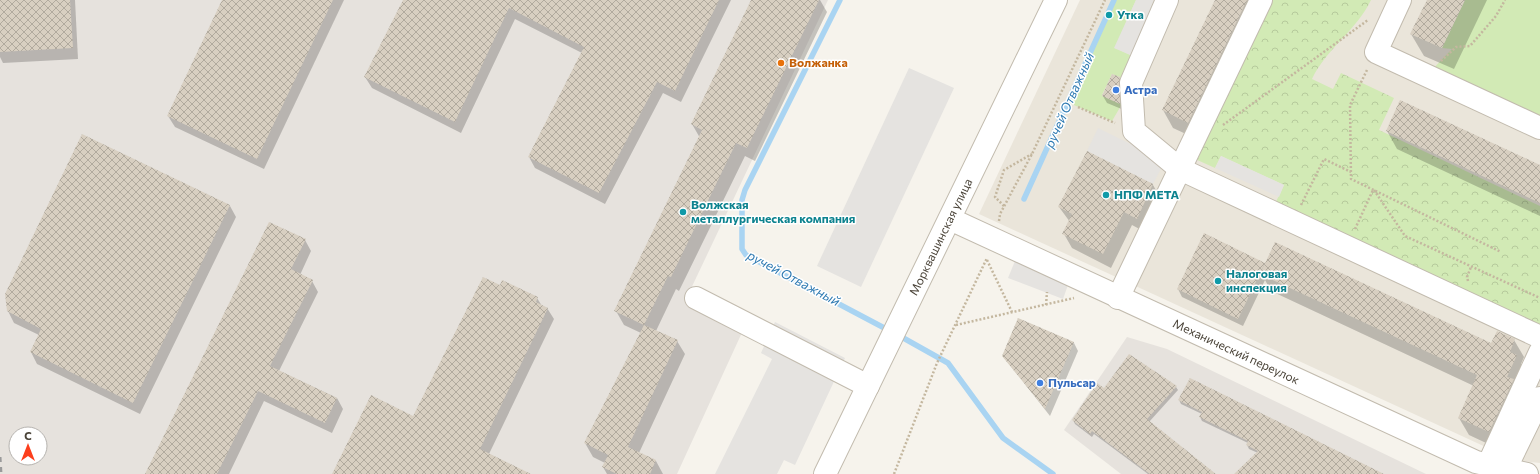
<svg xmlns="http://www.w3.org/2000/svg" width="1540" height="474" font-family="Commissioner,sans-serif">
	<defs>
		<pattern id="park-crowns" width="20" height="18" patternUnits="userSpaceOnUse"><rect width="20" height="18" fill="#d2eab5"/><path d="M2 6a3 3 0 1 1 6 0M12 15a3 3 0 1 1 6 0" fill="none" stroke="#b6ca9c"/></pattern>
		<pattern id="building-cross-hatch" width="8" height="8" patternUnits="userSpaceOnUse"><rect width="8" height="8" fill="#d8cfc1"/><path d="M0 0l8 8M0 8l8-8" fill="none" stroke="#b1aa9e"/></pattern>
	</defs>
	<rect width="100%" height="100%" fill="#f6f3ec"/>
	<polygon fill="#eae5da" points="1080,0 1540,0 1540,463 1514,460 979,214"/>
	<g fill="#e6e2dd" fill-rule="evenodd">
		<path d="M0,0H828L687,297L745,326L677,474H0ZM16,434H40V458H16Z"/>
		<polygon points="1127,337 1167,349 1426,474 1121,474 1064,430"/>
	</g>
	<g fill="#d2eab5">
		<polygon points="1115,0 1136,0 1115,48 1135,57 1125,79 1112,74 1102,95 1122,104 1112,121 1069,103"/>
		<polygon points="1465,0 1540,0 1540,128 1427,75 1452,49 1442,48"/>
	</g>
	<path fill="url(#park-crowns)" d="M1270,0H1371C1357,30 1326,49 1312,79L1333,89L1341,73L1394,98L1379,130L1540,206V336L1272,210L1284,185L1221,156L1215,168L1195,159Z"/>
	<g fill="#e5e3e0">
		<polygon points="1136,0 1160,0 1135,57 1114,48"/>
		<polygon points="909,68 954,88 861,287 817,266"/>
		<polygon points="1098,128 1165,161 1153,184 1087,151"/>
		<polygon points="1221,156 1284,185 1279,197 1215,168"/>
		<polygon points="1015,261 1069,282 1063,299 1008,278"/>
		<polygon points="775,322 845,358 795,465 784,460 777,474 715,474 772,359 761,353"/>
	</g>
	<g fill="#0003">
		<polygon points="0,0 75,0 78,59 3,63 0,57"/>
		<polygon points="223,0 344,0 264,169 175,127 168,116"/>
		<polygon points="404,0 731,0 681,102 663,93 605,204 535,168 529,157 582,53 515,19 461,133 372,88 365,77"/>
		<polygon points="752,0 820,0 827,12 755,161 745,156 679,291 676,289 656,331 677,341 685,354 639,453 656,461 663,474 607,474 603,467 605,463 593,457 585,443 641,333 624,325 616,311 700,138 692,124"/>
		<polygon points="1216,0 1271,0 1199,140 1173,128 1163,110"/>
		<polygon points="1428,0 1487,0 1454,69 1424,56 1411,34"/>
		<polygon points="1119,78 1124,86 1124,110 1107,103 1103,96"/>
		<polygon points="1387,131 1540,167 1540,216 1397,149"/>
		<polygon points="1087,152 1153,185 1161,199 1145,232 1132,225 1111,268 1072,248 1064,234 1070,222 1059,207"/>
		<polygon points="230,206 236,217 140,414 37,364 31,352 39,335 14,323 8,311"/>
		<polygon points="305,240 311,251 300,275 312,281 318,292 279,371 337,398 343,409 332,433 264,401 229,474 146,474"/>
		<polygon points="1264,263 1492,345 1514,340 1524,357 1521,364 1526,373 1499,449 1469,435 1459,418 1474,386 1271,291 1265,280 1243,326 1182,297 1178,289"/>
		<polygon points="501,286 537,298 542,306 547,308 554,319 489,454 529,474 333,474 414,418"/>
		<polygon points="1019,319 1074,343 1078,351 1050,416 1003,356"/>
		<polygon points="1129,356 1176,387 1178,390 1149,422 1214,474 1148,474 1094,434 1092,437 1075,424 1073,420 1105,390"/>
		<polygon points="1179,400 1382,474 1235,474 1258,453 1249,449 1247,445 1248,443 1202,421 1200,417 1202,414 1181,404"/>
	</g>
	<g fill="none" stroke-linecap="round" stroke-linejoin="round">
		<g stroke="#a9d4f2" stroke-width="5.5">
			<polyline points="840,0 745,190 742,200 742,249 746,255 890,331"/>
			<polyline points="1024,199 1114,0"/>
			<polyline points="898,335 948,363 1003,438 1053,474"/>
		</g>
	</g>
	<g fill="url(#building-cross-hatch)">
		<polygon points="0,0 70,0 73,48 0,52"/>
		<polygon points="222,0 333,0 257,159 167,116"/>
		<polygon points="403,0 719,0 675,91 657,82 599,193 528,157 584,47 509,8 455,122 364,77"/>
		<polygon points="751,0 819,0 747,148 736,143 671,277 668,276 644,325 614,311 702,130 691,124"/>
		<polygon points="1215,0 1247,0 1188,123 1162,110"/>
		<polygon points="1427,0 1465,0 1442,48 1410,34"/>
		<polygon points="1112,74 1120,77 1120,104 1102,96"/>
		<polygon points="1400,100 1540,165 1540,203 1386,131"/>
		<polygon points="82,134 230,205 133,403 30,352 41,329 7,311 5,294"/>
		<polygon points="1087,151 1153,184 1137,219 1124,212 1103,254 1062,234 1072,214 1058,207"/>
		<polygon points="269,222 306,239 291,269 313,280 270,366 337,398 325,423 258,391 217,474 145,474"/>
		<polygon points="1204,233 1265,263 1238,319 1177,289"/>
		<polygon points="1275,242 1491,343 1497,331 1515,339 1510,352 1517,355 1507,377 1514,379 1489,432 1458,418 1477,375 1260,274"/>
		<polygon points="483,277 500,285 502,280 538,297 536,302 548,308 480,449 531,474 332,474 371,395 413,416"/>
		<polygon points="1018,318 1074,342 1045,409 1002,356"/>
		<polygon points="644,325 678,340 628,447 656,460 650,474 617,474 602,467 608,455 584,443"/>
		<polygon points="1129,354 1177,386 1147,419 1216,474 1150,474 1092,431 1090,434 1072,420 1097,383 1104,388"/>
		<polygon points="1190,378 1384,474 1234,474 1258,451 1246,445 1248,441 1199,417 1202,412 1178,400"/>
	</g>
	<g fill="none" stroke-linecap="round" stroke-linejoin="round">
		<g stroke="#c2bbae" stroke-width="24">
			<g id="minor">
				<polyline points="1167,0 1131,83 1134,131 1180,169 1540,337"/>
				<polyline points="1400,0 1376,52 1540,128"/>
				<polyline points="950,219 1476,462 1527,474"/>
				<polyline points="696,298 868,386"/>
				<polyline points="1118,298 1261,0"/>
				<polyline points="1488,465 1540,352"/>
				<polyline points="1505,470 1540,398"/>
				<polyline points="825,474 1056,0"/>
			</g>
		</g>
		<g stroke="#c4b79f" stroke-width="2.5" stroke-dasharray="2 2" stroke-linecap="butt">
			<polyline points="1441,61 1456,47 1470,46 1496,16 1505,0"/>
			<polyline points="1367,70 1350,105 1351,179 1501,252"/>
			<polyline points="1078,107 1115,123"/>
			<polyline points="1223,125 1368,20"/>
			<polyline points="1374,190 1405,236 1540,298"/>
			<polyline points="1301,205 1324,159 1351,172"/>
			<polyline points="1004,206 995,197 1004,170 1032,154"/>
			<polyline points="999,221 1000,214 1032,154 1105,0"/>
			<polyline points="1355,229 1373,190"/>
			<polyline points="987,260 1012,312"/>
			<polyline points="1468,281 1467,277 1471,267"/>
			<polyline points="1046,305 1047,292"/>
			<polyline points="956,325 1074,298"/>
			<polyline points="894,474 937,363 987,258"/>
		</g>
		<use href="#minor" stroke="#fff" stroke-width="22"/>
		<polyline stroke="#9a9a9a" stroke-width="3" stroke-dasharray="5 5" stroke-linecap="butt" points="0,457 1,474"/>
	</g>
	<g fill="#0f9aa8" stroke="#fff" stroke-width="1.5">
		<circle cx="1109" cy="15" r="4"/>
		<circle cx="1106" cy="195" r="4"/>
		<circle cx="683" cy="212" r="4"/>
		<circle cx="1218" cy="281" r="4"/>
	</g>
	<circle fill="#e8710a" stroke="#fff" stroke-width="1.5" cx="781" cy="63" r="4"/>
	<g fill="#3f7fe0" stroke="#fff" stroke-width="1.5">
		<circle cx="1116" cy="90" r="4"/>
		<circle cx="1040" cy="383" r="4"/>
	</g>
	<g text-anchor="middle" stroke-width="3" stroke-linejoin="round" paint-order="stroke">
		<g font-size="12" font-weight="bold" fill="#0d838f" stroke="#fff" text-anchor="start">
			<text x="1117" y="19">Утка</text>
			<text x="1114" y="199">НПФ МЕТА</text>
			<text x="691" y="209">Волжская<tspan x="691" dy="14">металлургическая компания</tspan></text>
			<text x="1226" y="278">Налоговая<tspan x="1226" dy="14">инспекция</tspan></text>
		</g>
		<g font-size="12" font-weight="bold" fill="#c56008" stroke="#fff" text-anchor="start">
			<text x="789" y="67">Волжанка</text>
		</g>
		<g font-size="12" font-weight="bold" fill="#366cbe" stroke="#fff" text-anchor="start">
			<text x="1124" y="94">Астра</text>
			<text x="1048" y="387">Пульсар</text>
		</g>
		<g font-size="12" fill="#4b4439" stroke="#fff">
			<text transform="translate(941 237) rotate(-64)" y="4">Морквашинская улица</text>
			<text transform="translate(1236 352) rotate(25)" y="4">Механический переулок</text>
		</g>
		<g font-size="13" font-style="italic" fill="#2e7ab2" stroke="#fff">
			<text transform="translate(1069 100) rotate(-66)" y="5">ручей Отважный</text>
			<text transform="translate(794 278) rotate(28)" y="5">ручей Отважный</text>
		</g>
	</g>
	<g transform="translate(28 446)"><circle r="19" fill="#ffffff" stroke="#b7b4b0"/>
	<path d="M0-3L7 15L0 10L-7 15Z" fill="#fc3f1d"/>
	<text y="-6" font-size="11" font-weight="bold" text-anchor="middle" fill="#4b4439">С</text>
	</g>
</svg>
